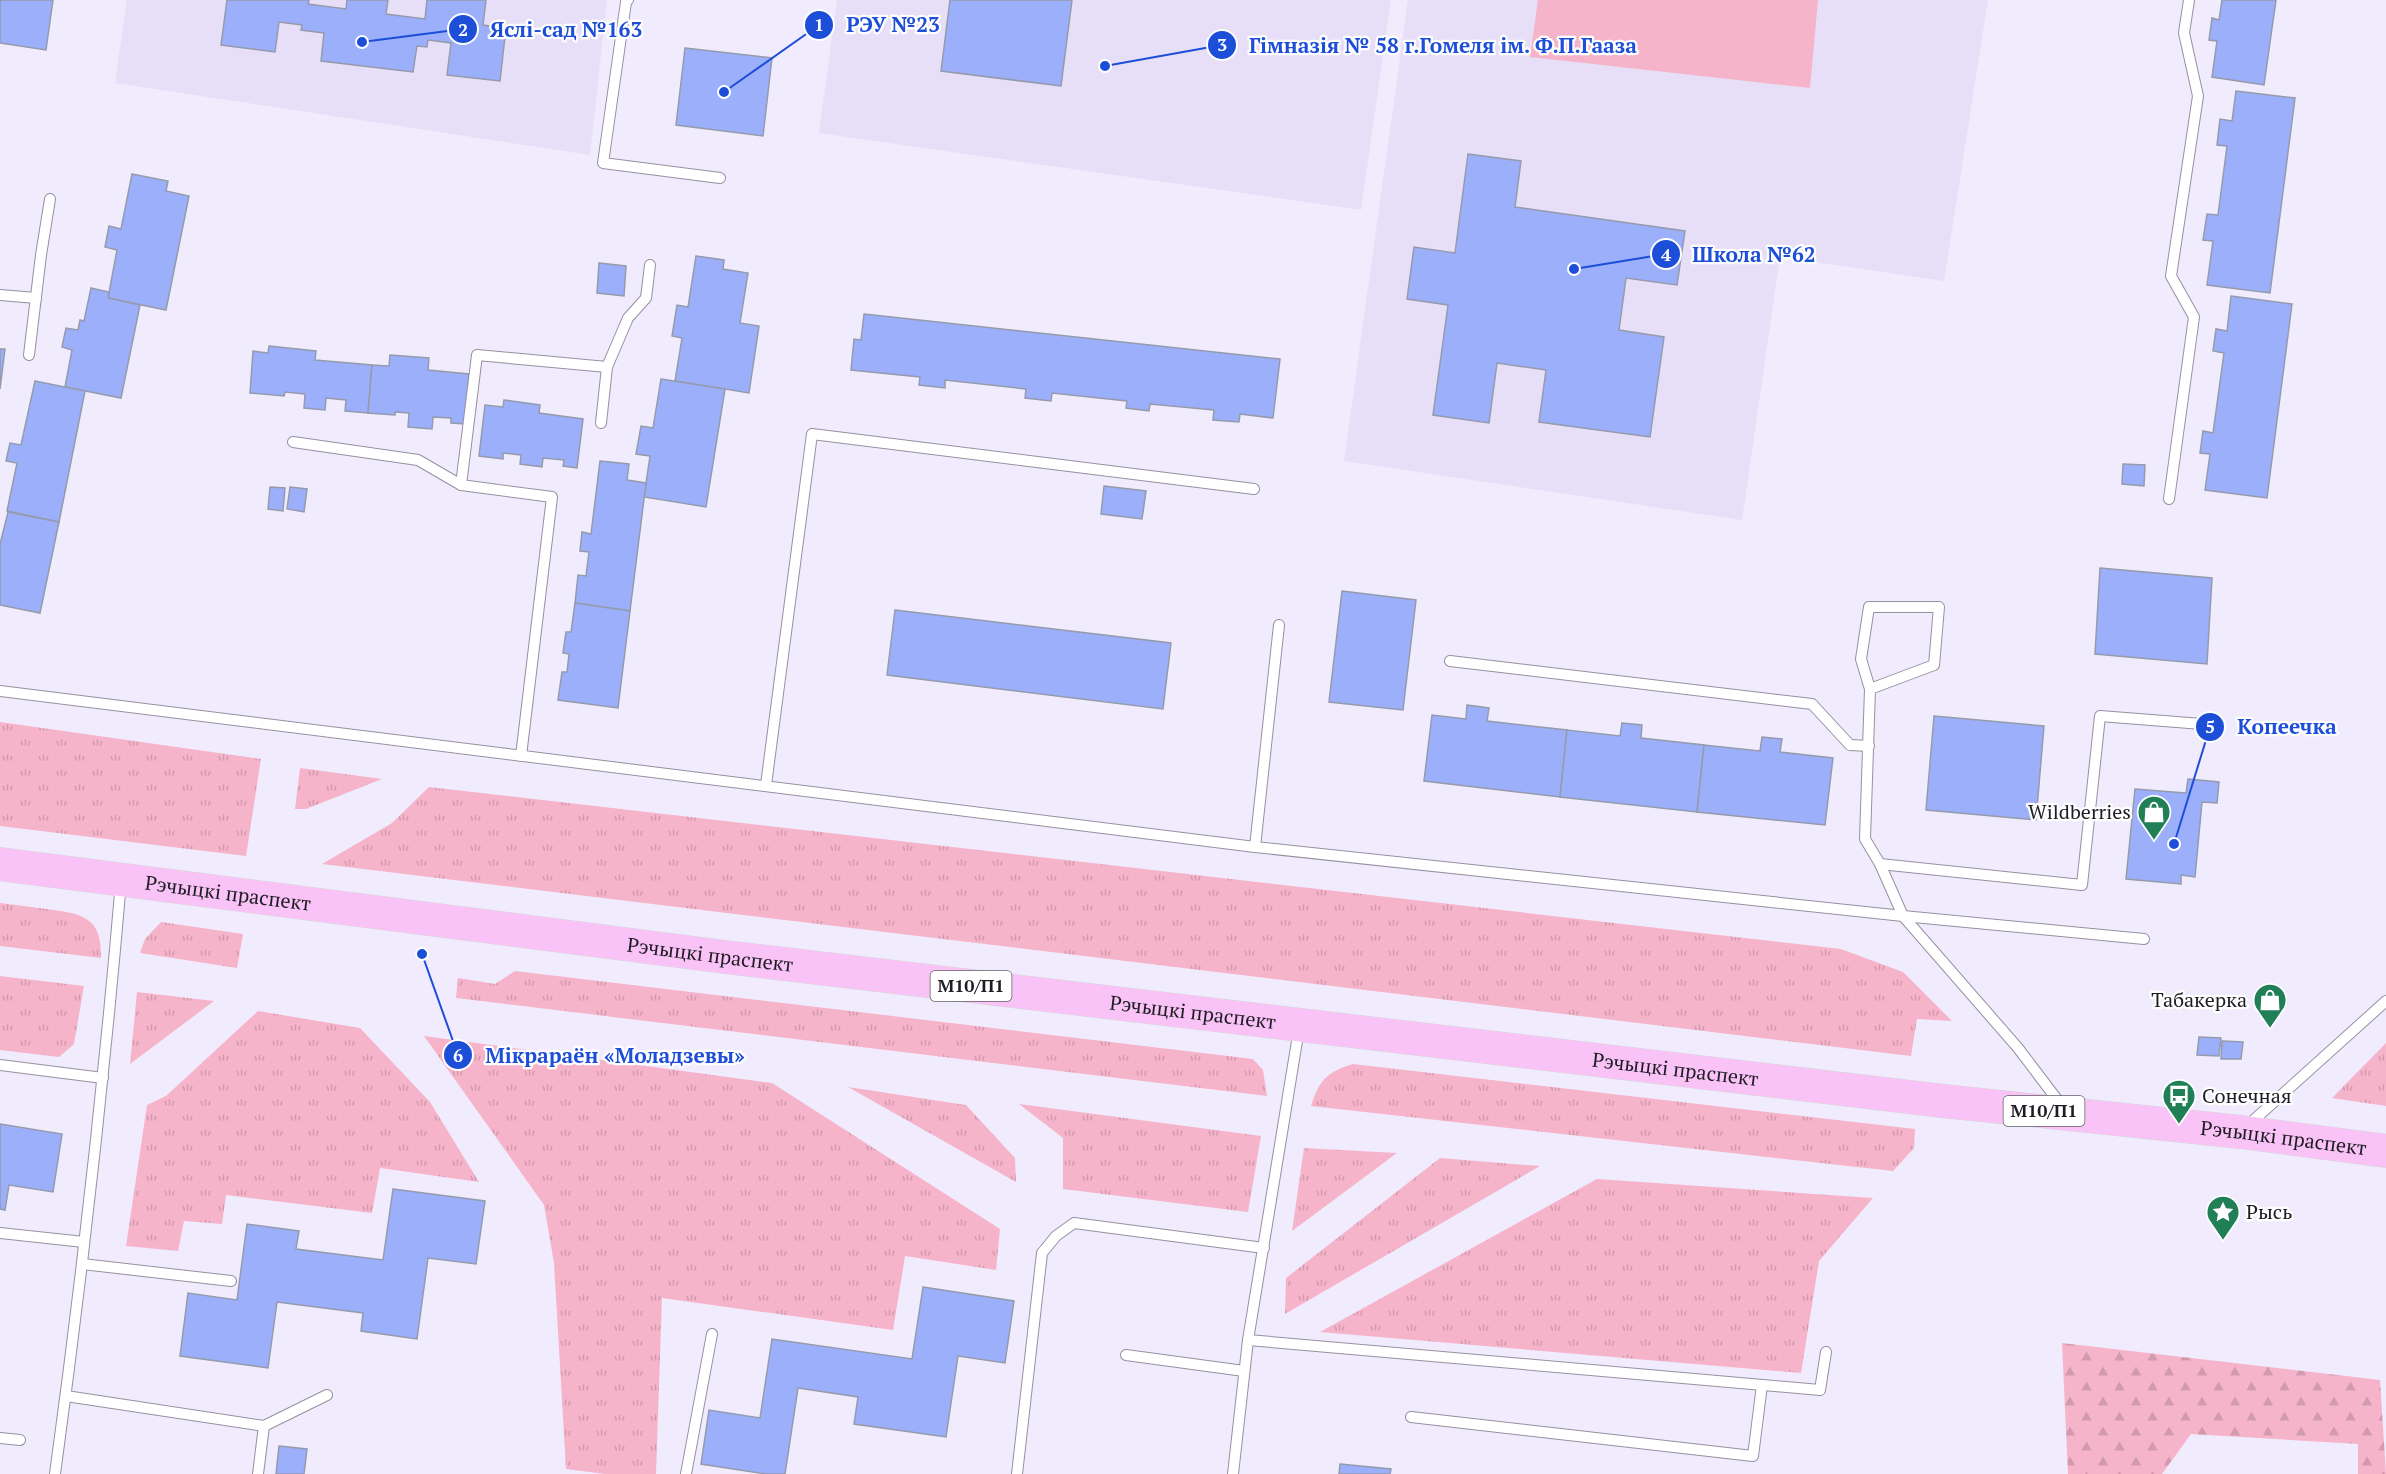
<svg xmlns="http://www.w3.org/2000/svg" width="2386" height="1474" font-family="'PT Serif',serif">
	<defs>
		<pattern id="grass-tufts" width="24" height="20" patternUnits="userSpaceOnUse" patternTransform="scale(1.5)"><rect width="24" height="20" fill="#f6b4cb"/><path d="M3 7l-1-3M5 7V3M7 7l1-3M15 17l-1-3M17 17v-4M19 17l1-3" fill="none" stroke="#d29aae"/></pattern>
		<pattern id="forest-firs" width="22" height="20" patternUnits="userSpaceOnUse" patternTransform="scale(1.5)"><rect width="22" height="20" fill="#f6b4cb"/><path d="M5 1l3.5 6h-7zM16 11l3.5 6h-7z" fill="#d29aae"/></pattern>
	</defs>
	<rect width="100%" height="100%" fill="#f1ebfe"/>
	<g fill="#e7dff8">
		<polygon points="127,0 607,0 590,155 115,83"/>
		<polygon points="837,0 1391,0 1361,210 819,133"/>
		<polygon points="1408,0 1988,0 1944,281 1780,257 1742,520 1344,461"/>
	</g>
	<g fill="url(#grass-tufts)">
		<polygon points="0,722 261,759 246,856 0,826"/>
		<polygon points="300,768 382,779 306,809 295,809"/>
		<polygon points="429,787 1841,949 1903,972 1952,1021 1917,1019 1911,1056 322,864 392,823"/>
		<path d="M0,903C16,905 31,907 47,909C82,914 102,916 101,958L0,946Z"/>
		<polygon points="161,922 243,934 237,968 140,953 145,939"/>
		<polygon points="515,971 1253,1059 1263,1070 1267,1096 456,998 458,978 495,984"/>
		<polygon points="0,976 84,986 74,1044 59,1057 0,1050"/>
		<polygon points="137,992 214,1001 130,1064"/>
		<polygon points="258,1011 360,1028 430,1102 479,1182 380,1168 372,1213 226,1195 222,1224 184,1221 178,1251 126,1246 147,1105 166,1096"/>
		<polygon points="424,1036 772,1083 1000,1229 996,1270 905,1256 893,1330 662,1298 656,1474 605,1474 566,1469 554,1263 544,1205"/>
		<polygon points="2386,1043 2386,1106 2332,1098"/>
		<path d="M1353,1064L1915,1129L1914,1148L1893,1171L1311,1106C1319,1080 1327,1072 1353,1064Z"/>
		<polygon points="848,1087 966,1105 1015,1158 1016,1182"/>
		<polygon points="1019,1104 1261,1136 1248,1212 1063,1189 1063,1138"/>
		<polygon points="1304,1148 1397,1153 1292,1231"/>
		<polygon points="1440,1158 1540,1166 1285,1314 1286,1278"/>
		<polygon points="1597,1179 1873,1198 1819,1261 1801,1373 1320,1332"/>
	</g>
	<polygon fill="url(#forest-firs)" points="2062,1343 2380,1380 2386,1474 2358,1474 2358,1444 2191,1434 2162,1474 2068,1474"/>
	<polygon fill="#f6b4cb" points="1538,0 1818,0 1810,88 1530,57"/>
	<g fill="#9baffa" stroke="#959bac" stroke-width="1.5">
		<polygon points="0,0 53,0 46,50 0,43"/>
		<polygon points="227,0 309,0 308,4 346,9 347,0 388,0 386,14 425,19 427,0 486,0 483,25 506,28 500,81 447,75 451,43 428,40 427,47 417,46 413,72 321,61 324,33 301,30 302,25 279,22 275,52 221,45"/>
		<polygon points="950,0 1072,0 1061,86 941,71"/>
		<polygon points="2222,0 2276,0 2264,85 2212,77 2217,41 2209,40 2212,18 2219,20"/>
		<polygon points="685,48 772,58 763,136 676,125"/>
		<polygon points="2236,91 2295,98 2270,293 2207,285 2213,241 2203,240 2207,214 2218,215 2227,146 2217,145 2220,119 2232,121"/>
		<polygon points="1468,154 1521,161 1515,207 1685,231 1677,285 1626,278 1619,330 1664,337 1650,437 1539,422 1546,370 1497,363 1489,423 1433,415 1448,305 1407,299 1414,247 1455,253"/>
		<polygon points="132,174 168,181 166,191 189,196 166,310 108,298 117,250 105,247 109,226 121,229"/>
		<polygon points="696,256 724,260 723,269 748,273 740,323 759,326 749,393 675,381 682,338 672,336 677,305 688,307"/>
		<polygon points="599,263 626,266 624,296 597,293"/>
		<polygon points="91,288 109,292 108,298 140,305 121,398 65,387 72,350 62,347 66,328 78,330 80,320 84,321"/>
		<polygon points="2231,296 2292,304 2267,498 2205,490 2210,454 2200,453 2203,431 2213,433 2224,353 2213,351 2216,329 2227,331"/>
		<polygon points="864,314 1280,359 1273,418 1240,414 1239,422 1213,420 1214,410 1150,404 1149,411 1126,408 1127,401 1052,393 1051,401 1025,398 1026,389 945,380 945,388 919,385 920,377 851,370 854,339 861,340"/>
		<polygon points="269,346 316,351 315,360 372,365 368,413 345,411 346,400 326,398 325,410 304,408 305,394 285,392 284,396 250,393 253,351 268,353"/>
		<polygon points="0,349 5,349 0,389"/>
		<polygon points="390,355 429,358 428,370 469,374 465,424 451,423 451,418 433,417 432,429 408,427 409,413 395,412 395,415 368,413 372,365 389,366"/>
		<polygon points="661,379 725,389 706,507 644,497 650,456 636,454 641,426 653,428"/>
		<polygon points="35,381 85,391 59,522 7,511 17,463 6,461 10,443 21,445"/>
		<polygon points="504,400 540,405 539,413 583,419 577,468 563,466 564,460 543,458 542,467 520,464 521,455 503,453 503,459 479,456 485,405 503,407"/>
		<polygon points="600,461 629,464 627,480 646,483 630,611 575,603 578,575 586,576 589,552 580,551 582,532 591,534"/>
		<polygon points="2123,464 2145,465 2144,486 2122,484"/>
		<polygon points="1104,486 1146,491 1142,519 1101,514"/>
		<polygon points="270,487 285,488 283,511 268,509"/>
		<polygon points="290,487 307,489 304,512 287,509"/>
		<polygon points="8,512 59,522 40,613 0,605 0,544"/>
		<polygon points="2100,568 2212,578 2207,664 2095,654"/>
		<polygon points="1342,591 1416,600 1403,710 1329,702"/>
		<polygon points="575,603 630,611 618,708 558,700 562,672 567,672 569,654 563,653 566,632 571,632"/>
		<polygon points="895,610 1171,643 1163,709 887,675"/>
		<polygon points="1467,705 1489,708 1487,721 1567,730 1560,797 1424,781 1432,715 1466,719"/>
		<polygon points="1934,716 2044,726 2036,820 1926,810"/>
		<polygon points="1622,723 1642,725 1641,738 1704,745 1697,812 1560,797 1567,730 1620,736"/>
		<polygon points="1762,737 1782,739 1780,752 1833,758 1825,825 1697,812 1704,745 1760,751"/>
		<polygon points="2188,779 2219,782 2217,803 2202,802 2195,877 2181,875 2181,884 2126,879 2135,789 2186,793"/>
		<polygon points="2199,1037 2221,1038 2219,1056 2197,1055"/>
		<polygon points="2222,1041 2243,1042 2241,1059 2221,1059"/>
		<polygon points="0,1124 62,1134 53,1192 9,1185 5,1210 0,1209"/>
		<polygon points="393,1189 485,1201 476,1264 428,1258 417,1339 361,1331 363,1313 277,1302 268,1368 180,1356 188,1293 237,1300 247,1224 299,1231 296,1249 383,1260"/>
		<polygon points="923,1287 1014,1301 1005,1363 958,1356 946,1437 854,1424 858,1397 798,1388 785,1474 766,1474 701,1464 709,1410 760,1418 772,1339 912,1359"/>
		<polygon points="279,1446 307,1449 304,1474 276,1474"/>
		<polygon points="1340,1464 1391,1469 1390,1474 1339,1474"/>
	</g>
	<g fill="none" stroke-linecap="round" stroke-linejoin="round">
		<g stroke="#9690a1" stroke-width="12">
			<g id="service">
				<polyline points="628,0 626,2 603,163 720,178"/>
				<polyline points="0,295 36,298"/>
				<polyline points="29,355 41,255 50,199"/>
				<polyline points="601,423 607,367 628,318 646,298 650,265"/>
				<polyline points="293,442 418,460 461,485 552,497 521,756"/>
				<polyline points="461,485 477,355 607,367"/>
				<polyline points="2169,499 2194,317 2171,276 2198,96 2184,33 2189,0"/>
				<polyline points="1450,661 1812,704 1850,745 1869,746"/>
				<polyline points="1870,689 1934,665 1939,607 1869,607 1861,659 1870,689 1865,839 1880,864 1903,916 2018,1048 2062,1106"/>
				<polyline points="0,691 1255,847 1903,916 2144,939"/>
				<polyline points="766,785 812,434 1254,489"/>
				<polyline points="1255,847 1279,625"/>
				<polyline points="1880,864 2082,885 2100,716 2202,724"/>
				<polyline points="0,1065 103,1078"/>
				<polyline points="2246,1127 2386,1001"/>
				<polyline points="0,1233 84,1242"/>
				<polyline points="82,1264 231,1281"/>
				<polyline points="1248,1340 1820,1390 1826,1352"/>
				<polyline points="1126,1355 1244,1371"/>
				<polyline points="66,1396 264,1426 327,1395"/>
				<polyline points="1411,1417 1753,1456 1762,1385"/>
				<polyline points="0,1438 20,1440"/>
				<path d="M55,1474C82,1277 104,1080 121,882"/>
				<polyline points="258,1474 264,1426"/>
				<polyline points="686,1474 712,1334"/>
				<polyline points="1017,1474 1042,1253 1056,1236 1074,1223 1264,1248"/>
				<polyline points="1233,1474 1248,1340 1299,1029"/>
			</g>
		</g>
		<g stroke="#d7d6d7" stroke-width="34">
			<g id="primary">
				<path id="s1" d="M0,864L725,957L1943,1101L2241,1132L2386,1151"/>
			</g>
		</g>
		<use href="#service" stroke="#fff" stroke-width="10"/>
		<use href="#primary" stroke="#f9c3f7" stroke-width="33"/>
	</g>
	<defs>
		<g id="shop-pin" transform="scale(1.725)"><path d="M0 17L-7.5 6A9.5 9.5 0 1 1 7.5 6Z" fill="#207f56" stroke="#fff"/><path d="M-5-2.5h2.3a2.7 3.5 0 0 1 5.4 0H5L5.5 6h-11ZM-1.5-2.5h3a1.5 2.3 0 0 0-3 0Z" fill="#fff"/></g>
		<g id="bus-pin" transform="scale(1.725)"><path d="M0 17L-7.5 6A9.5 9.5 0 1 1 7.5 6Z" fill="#207f56" stroke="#fff"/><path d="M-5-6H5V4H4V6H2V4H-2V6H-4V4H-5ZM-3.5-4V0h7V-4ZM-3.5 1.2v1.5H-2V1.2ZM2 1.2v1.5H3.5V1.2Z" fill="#fff"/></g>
		<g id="sight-pin" transform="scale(1.725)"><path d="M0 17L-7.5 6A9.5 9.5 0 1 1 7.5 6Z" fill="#207f56" stroke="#fff"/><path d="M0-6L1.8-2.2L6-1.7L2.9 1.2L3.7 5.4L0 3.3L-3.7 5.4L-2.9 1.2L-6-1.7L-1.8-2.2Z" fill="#fff"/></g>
	</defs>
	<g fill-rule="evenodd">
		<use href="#shop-pin" x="2154" y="812"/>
		<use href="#shop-pin" x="2270" y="1000"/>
		<use href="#bus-pin" x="2179" y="1096"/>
		<use href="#sight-pin" x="2223" y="1212"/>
	</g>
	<g text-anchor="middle" stroke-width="4.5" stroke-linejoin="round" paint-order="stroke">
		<g fill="#fff" stroke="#626165" stroke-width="1.5">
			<rect x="930.5" y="971" width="81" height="30" rx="4.5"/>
			<rect x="2003.5" y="1096" width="81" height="30" rx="4.5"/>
		</g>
		<g font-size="18" font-weight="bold" fill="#1f1d23">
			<text x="971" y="992">М10/П1</text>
			<text x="2044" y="1117">М10/П1</text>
		</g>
		<g font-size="20" fill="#1f1d23" stroke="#fff" text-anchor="end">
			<text x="2131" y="819">Wildberries</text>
			<text x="2247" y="1007">Табакерка</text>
			<text x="2202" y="1103" text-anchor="start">Сонечная</text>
			<text x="2246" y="1219" text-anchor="start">Рысь</text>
		</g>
		<g font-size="20" fill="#1f1d23" stroke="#fff">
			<text dy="7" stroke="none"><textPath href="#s1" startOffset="230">Рэчыцкі праспект</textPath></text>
			<text dy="7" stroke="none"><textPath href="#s1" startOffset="716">Рэчыцкі праспект</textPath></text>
			<text dy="7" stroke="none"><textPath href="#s1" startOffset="1202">Рэчыцкі праспект</textPath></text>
			<text dy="7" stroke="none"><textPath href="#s1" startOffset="1688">Рэчыцкі праспект</textPath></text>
			<text dy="7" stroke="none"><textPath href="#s1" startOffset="2300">Рэчыцкі праспект</textPath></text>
		</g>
	</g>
	<path fill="none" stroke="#1d4ed8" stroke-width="2" d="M724 92L819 25M362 42L463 29M1105 66L1222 45M1574 269L1666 254M2174 844L2210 727M422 954L458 1055"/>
	<g fill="#1d4ed8" stroke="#fff" stroke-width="2">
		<circle cx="724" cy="92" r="6"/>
		<circle cx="362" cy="42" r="6"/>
		<circle cx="1105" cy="66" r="6"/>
		<circle cx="1574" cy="269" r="6"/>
		<circle cx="2174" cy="844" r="6"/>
		<circle cx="422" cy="954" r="6"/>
		<circle cx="819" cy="25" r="15"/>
		<circle cx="463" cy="29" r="15"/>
		<circle cx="1222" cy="45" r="15"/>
		<circle cx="1666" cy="254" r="15"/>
		<circle cx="2210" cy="727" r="15"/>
		<circle cx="458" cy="1055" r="15"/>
	</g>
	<g font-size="18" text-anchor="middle" font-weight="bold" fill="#fff">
		<text x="819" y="31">1</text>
		<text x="463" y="36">2</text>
		<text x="1222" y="51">3</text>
		<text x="1666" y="261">4</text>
		<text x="2210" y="733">5</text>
		<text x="458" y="1062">6</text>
	</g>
	<g font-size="21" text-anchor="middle" font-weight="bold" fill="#1d4ed8" stroke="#fff" stroke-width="4.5" stroke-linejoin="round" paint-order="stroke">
		<text x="893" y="32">РЭУ №23</text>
		<text x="566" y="37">Яслі-сад №163</text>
		<text x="1443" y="53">Гімназія № 58 г.Гомеля ім. Ф.П.Гааза</text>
		<text x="1754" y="262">Школа №62</text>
		<text x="2287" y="734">Копеечка</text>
		<text x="615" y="1063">Мікрараён «Моладзевы»</text>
	</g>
</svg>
